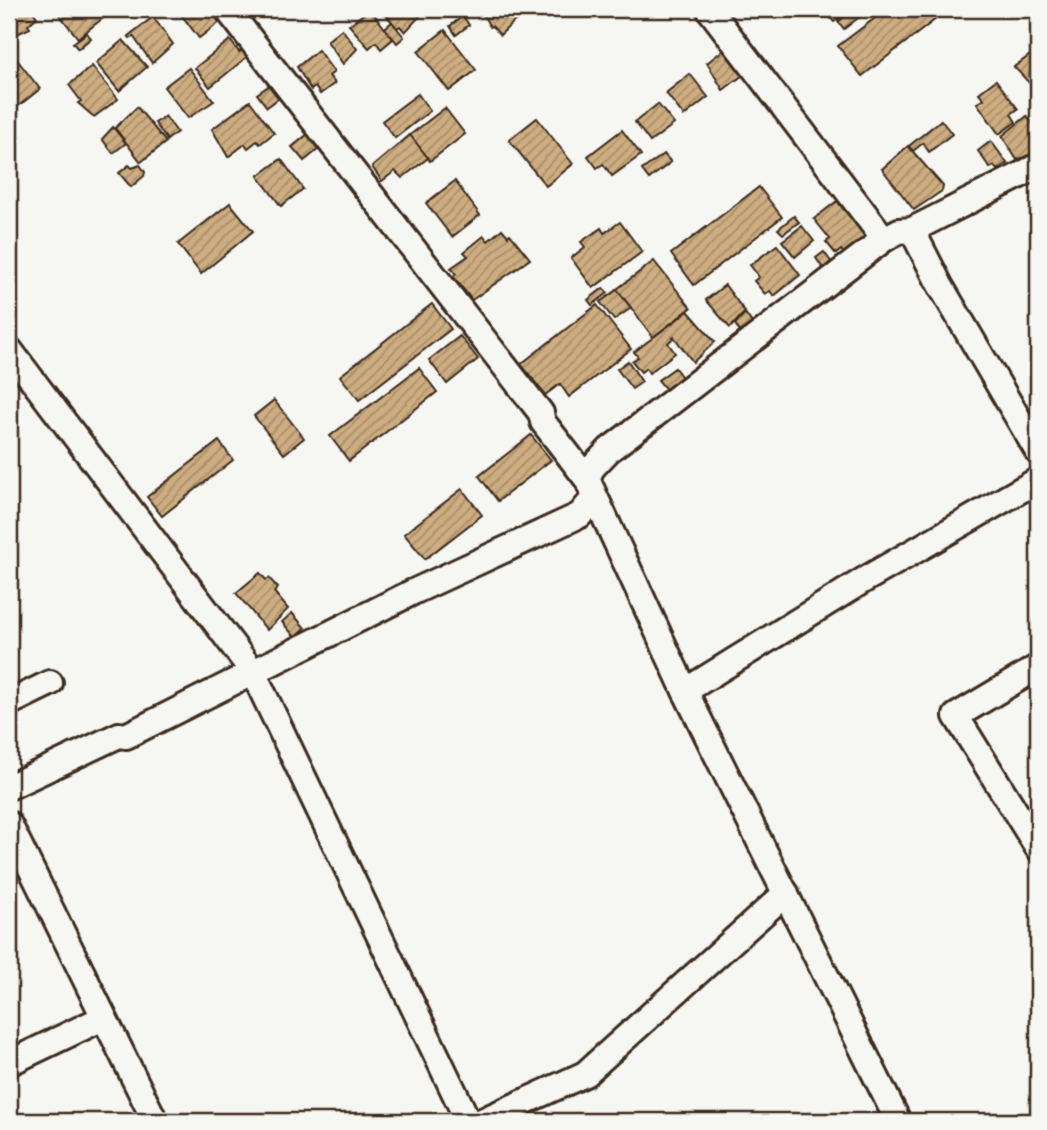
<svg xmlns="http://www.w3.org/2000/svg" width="1047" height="1130" font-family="Pangolin,sans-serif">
	<defs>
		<pattern id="building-hatch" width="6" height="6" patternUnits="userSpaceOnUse" patternTransform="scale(1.75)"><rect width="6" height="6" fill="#cead81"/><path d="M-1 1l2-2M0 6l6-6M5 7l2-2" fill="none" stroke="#a88d69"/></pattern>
	</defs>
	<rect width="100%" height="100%" fill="#f6f6f2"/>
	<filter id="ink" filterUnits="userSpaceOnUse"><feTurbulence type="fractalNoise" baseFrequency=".0143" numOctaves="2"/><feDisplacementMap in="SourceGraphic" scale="14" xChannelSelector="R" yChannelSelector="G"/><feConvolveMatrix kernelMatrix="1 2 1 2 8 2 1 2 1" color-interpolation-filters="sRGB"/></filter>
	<g filter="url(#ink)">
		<g fill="url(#building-hatch)" stroke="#3b2a1e" stroke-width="2">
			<polygon points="9,9 31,9 37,17 28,25 30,28 17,34 9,25"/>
			<polygon points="64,9 104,9 108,14 78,38 58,13"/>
			<polygon points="177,9 213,9 219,23 199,38"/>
			<polygon points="370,9 393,39 381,49 376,42 369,48 349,25"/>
			<polygon points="390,9 414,9 420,16 405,32 400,26 397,28 386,15"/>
			<polygon points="480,9 509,9 517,19 500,35 492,26 490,27"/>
			<polygon points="822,9 852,9 834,22"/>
			<polygon points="855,9 862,15 844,29 838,22"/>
			<polygon points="887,9 936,9 941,15 862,76 838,46"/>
			<polygon points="463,16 469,25 456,35 450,26"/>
			<polygon points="153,17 173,44 152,63 133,36 130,38 128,36"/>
			<polygon points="392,22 404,37 397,43 385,28"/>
			<polygon points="342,29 357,49 343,64 327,41"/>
			<polygon points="445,30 476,70 449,91 418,51"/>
			<polygon points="87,33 91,38 78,49 73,43"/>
			<polygon points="123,40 147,67 119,91 96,63"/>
			<polygon points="230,40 239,52 243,49 248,56 210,87 195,68"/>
			<polygon points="727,47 747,72 723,90 707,63"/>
			<polygon points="318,50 334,72 329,76 335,83 320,94 315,87 311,90 297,67"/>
			<polygon points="1037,50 1038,85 1034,88 1014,67"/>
			<polygon points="15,57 40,89 12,111 9,106 9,61"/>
			<polygon points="92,66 118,99 94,117 78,103 81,101 69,85"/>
			<polygon points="189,68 214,101 188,118 164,87"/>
			<polygon points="690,74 708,97 684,116 666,93"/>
			<polygon points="996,80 1018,109 1011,114 1016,122 999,134 977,103 984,99 979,93"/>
			<polygon points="270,85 279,98 267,107 257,94"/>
			<polygon points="418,94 430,111 395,138 382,121"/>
			<polygon points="250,101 274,133 260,144 257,141 248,148 245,144 228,157 212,129"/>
			<polygon points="658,104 674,124 650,142 635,122"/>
			<polygon points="137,107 166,142 141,162 115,128"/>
			<polygon points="445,108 465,134 430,161 410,135"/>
			<polygon points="165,116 177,132 167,140 155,123"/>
			<polygon points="1027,116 1038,131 1038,151 1017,160 1002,136"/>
			<polygon points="537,118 573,164 546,186 509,140"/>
			<polygon points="941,120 952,134 929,152 923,143 913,151 909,146"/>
			<polygon points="113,127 126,143 113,153 102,139"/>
			<polygon points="622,130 641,155 612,176 603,164 597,168 588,156"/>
			<polygon points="308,134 320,148 304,161 292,147"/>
			<polygon points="410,135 428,158 402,178 395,171 382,181 372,167"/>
			<polygon points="991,141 1007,163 997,170 994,166 990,168 978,151"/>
			<polygon points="908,146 943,186 942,191 914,210 882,169"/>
			<polygon points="664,154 671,162 649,179 642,170"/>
			<polygon points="281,159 303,189 281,206 258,176"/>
			<polygon points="129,165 132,168 140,165 145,172 144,176 131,187 119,173"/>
			<polygon points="455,181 480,215 452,237 426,203"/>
			<polygon points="759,187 782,217 694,285 671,254"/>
			<polygon points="837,201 845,211 848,208 869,236 845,255 841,250 836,254 826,242 830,239 814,219"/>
			<polygon points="230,203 253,231 201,274 178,244"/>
			<polygon points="794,216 799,222 783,234 778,229"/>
			<polygon points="620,222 642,252 593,288 571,258 585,247 581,242 601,228 604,233"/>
			<polygon points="802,226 814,241 795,257 782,241"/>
			<polygon points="502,229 508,236 510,234 530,259 472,300 453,276 456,274 451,268 468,256 464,252 484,236 488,241"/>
			<polygon points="777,245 800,275 774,296 770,291 765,294 754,281 759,277 750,265"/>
			<polygon points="824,252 832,263 824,270 816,258"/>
			<polygon points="654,261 691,308 653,337 617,289"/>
			<polygon points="725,285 745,312 730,328 706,300"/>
			<polygon points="603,288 608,293 592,305 588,300"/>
			<polygon points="617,290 631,308 614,320 600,302"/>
			<polygon points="432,304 451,329 359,400 340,376"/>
			<polygon points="597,305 631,349 569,397 560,384 545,395 521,364"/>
			<polygon points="688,311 715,342 693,362 674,337 668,343 675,353 649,373 646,368 641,372 632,361 638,357 634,352"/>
			<polygon points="745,313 752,323 740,332 735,324"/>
			<polygon points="460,336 478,359 447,384 429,360"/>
			<polygon points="628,361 642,382 632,389 617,369"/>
			<polygon points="419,368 437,392 349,461 330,436"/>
			<polygon points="675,368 684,380 668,392 658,380"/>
			<polygon points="274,400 304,438 284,454 254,416"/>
			<polygon points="531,435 551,460 498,501 479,476"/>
			<polygon points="219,441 233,460 162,516 147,497"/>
			<polygon points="462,489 482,515 425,559 404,534"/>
			<polygon points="260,573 266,580 269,578 278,588 274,592 288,609 267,630 236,593"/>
			<polygon points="292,613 305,628 295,637 282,622"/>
		</g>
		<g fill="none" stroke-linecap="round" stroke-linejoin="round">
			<g stroke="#3b2a1e" stroke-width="30">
				<g id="minor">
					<polyline points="227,9 541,413 543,422 587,479 685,691 898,1121"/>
					<polyline points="709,9 884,239"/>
					<polyline points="912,230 940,285 1038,452"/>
					<polyline points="9,349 253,672 468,1121"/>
					<polyline points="587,479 592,468 609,450 884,239 899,231 912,230 1038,166"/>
					<polyline points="1038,667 956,716 1038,848"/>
					<polyline points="685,691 864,580 1038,480"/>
					<polyline points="9,703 50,683"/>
					<polyline points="9,787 119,735 126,736 413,592 580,515 594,498"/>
					<polyline points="9,824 155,1121"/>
					<polyline points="9,1063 103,1018"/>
					<polyline points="482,1121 585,1074 786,893"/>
				</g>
			</g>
			<use href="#minor" stroke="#f6f6f2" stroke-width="24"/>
		</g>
	</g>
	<rect width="1047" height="1130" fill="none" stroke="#f6f6f2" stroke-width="35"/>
	<rect x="18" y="18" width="1012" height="1095" fill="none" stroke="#3b2a1e" stroke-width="2.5" filter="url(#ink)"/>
</svg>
